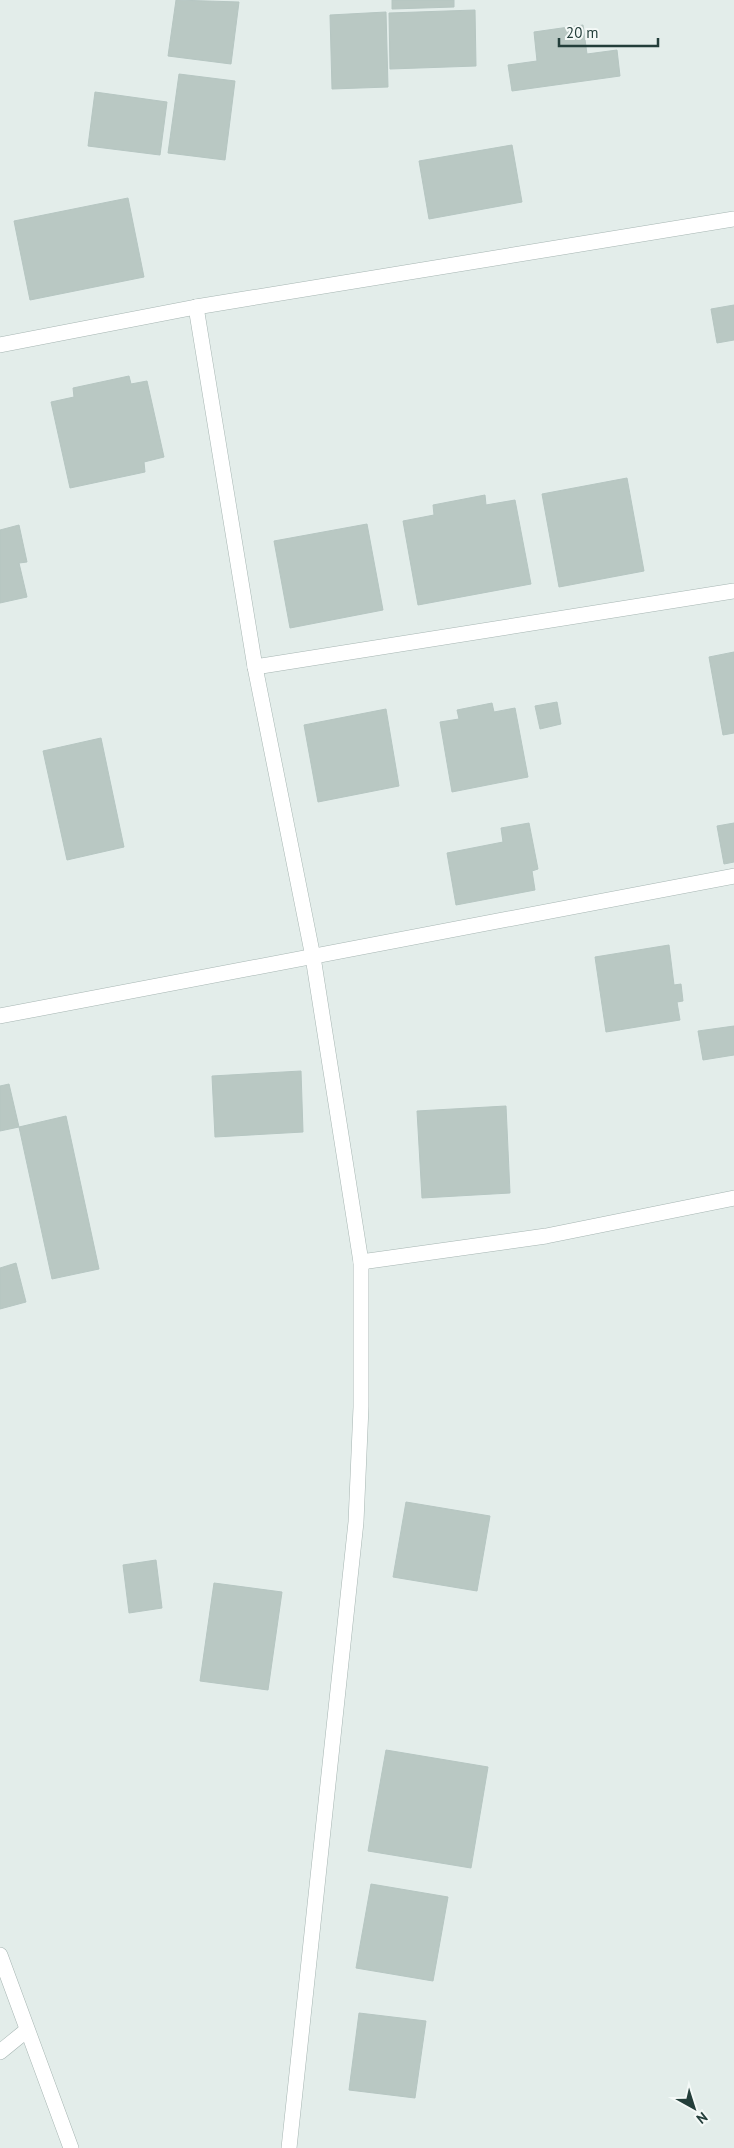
<svg xmlns="http://www.w3.org/2000/svg" width="734" height="2148" font-family="'PT Sans',sans-serif">
	<rect width="100%" height="100%" fill="#e3edea"/>
	<g fill="#b9c8c3" stroke="#b6c6c2">
		<polygon points="176,0 239,2 231,64 168,56"/>
		<polygon points="392,0 454,0 454,7 392,9"/>
		<polygon points="475,10 476,66 390,69 389,13"/>
		<polygon points="386,12 388,87 332,89 330,15"/>
		<polygon points="583,25 587,54 617,50 620,76 512,91 508,65 537,61 534,32"/>
		<polygon points="179,74 235,81 225,160 168,153"/>
		<polygon points="95,92 167,102 160,155 88,146"/>
		<polygon points="512,145 522,202 429,219 419,161"/>
		<polygon points="128,198 144,277 30,300 14,221"/>
		<polygon points="734,305 734,340 717,343 711,309"/>
		<polygon points="129,376 131,384 147,381 164,457 144,462 145,472 70,488 51,402 74,397 73,388"/>
		<polygon points="627,478 644,571 559,587 542,494"/>
		<polygon points="485,495 486,505 515,500 531,584 418,605 403,521 434,515 433,505"/>
		<polygon points="367,524 383,610 290,628 274,541"/>
		<polygon points="19,525 27,562 19,563 27,597 0,603 0,530"/>
		<polygon points="734,652 734,733 723,735 709,657"/>
		<polygon points="557,702 561,724 540,729 535,706"/>
		<polygon points="492,703 494,712 515,708 528,777 452,792 440,722 459,719 457,710"/>
		<polygon points="386,709 399,786 318,802 304,725"/>
		<polygon points="101,738 124,847 67,860 43,751"/>
		<polygon points="529,823 538,869 532,871 535,890 456,905 447,853 503,842 501,828"/>
		<polygon points="734,823 734,862 724,864 717,826"/>
		<polygon points="669,945 674,985 681,984 683,1001 677,1002 680,1020 606,1032 595,957"/>
		<polygon points="734,1026 734,1055 703,1060 698,1031"/>
		<polygon points="301,1071 303,1132 215,1137 212,1076"/>
		<polygon points="9,1084 19,1127 0,1131 0,1086"/>
		<polygon points="506,1106 510,1193 422,1198 417,1111"/>
		<polygon points="66,1116 99,1269 52,1279 19,1127"/>
		<polygon points="16,1263 26,1302 0,1309 0,1268"/>
		<polygon points="406,1502 490,1516 477,1591 393,1577"/>
		<polygon points="156,1560 162,1608 129,1613 123,1565"/>
		<polygon points="214,1583 282,1592 268,1690 200,1681"/>
		<polygon points="386,1750 488,1767 471,1868 368,1851"/>
		<polygon points="371,1884 448,1897 433,1981 356,1968"/>
		<polygon points="359,2013 426,2021 415,2098 349,2090"/>
	</g>
	<g fill="none" stroke-linecap="round" stroke-linejoin="round">
		<g stroke="#a6b5b2" stroke-width="16">
			<g id="minor">
				<polyline points="196,307 255,667 313,957 361,1262 361,1407 356,1522 289,2148"/>
				<polyline points="0,345 196,307 734,219"/>
				<polyline points="255,667 734,591"/>
				<polyline points="0,1016 734,876"/>
				<polyline points="361,1262 546,1236 734,1198"/>
				<polyline points="0,1955 71,2148"/>
				<polyline points="0,2052 27,2030"/>
			</g>
		</g>
		<use href="#minor" stroke="#fff" stroke-width="15"/>
	</g>
	<g transform="translate(694 2108) rotate(141)" stroke="#f4f9f7" stroke-width="4" paint-order="stroke">
	<path d="M0-4L9 19L0 12L-9 19Z" fill="#233e3a"/>
	<text y="-8" font-size="14" font-weight="bold" text-anchor="middle" fill="#233e3a">N</text>
	</g>
	<path d="M559 38v8h99v-8" fill="none" stroke="#233e3a" stroke-width="2.5"/>
	<text x="566" y="38" font-size="15" fill="#233e3a" stroke="#f4f9f7" stroke-width="4" paint-order="stroke">20 m</text>
</svg>
